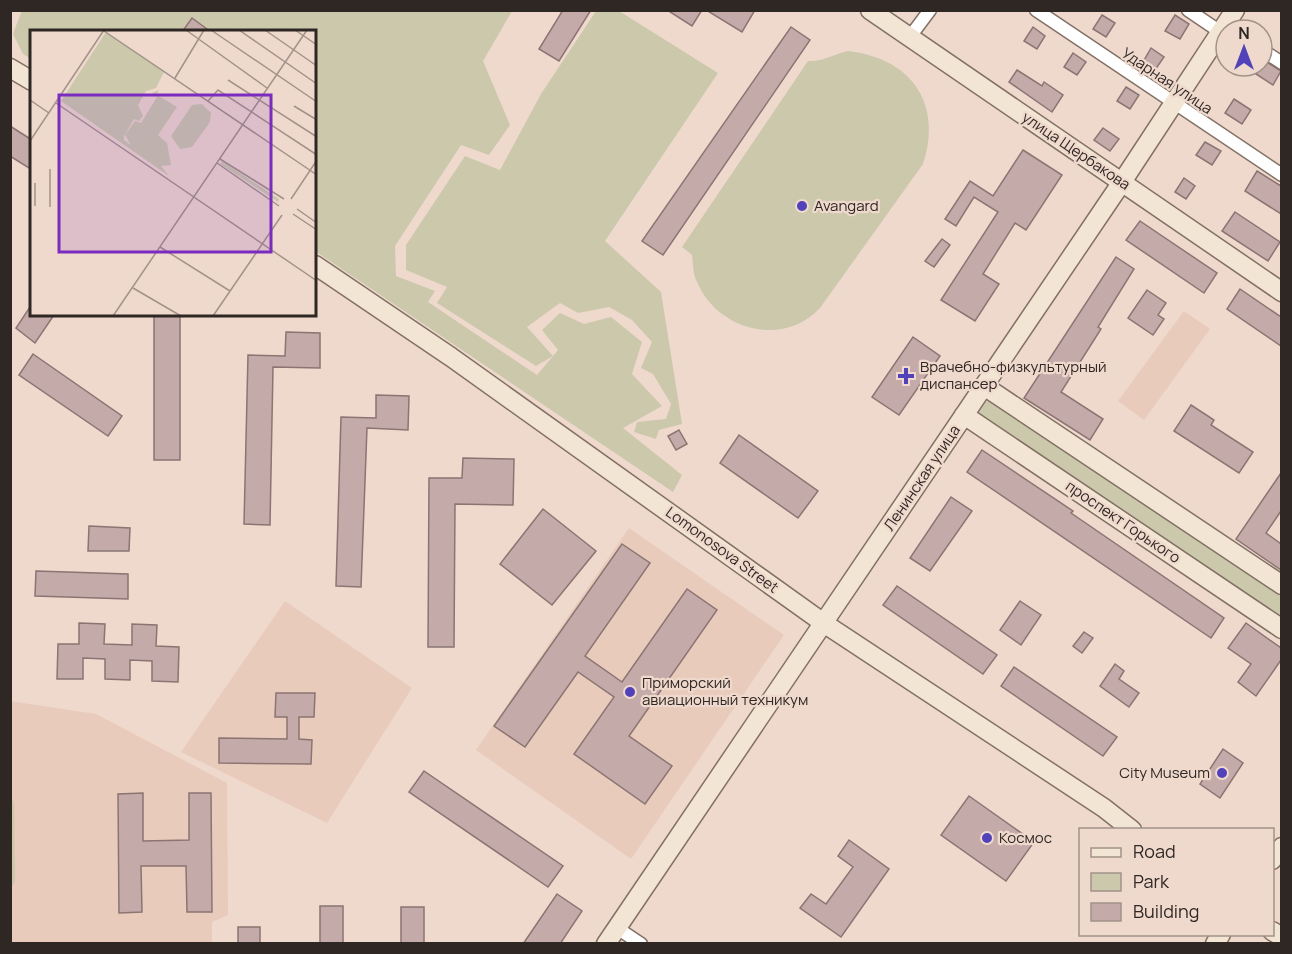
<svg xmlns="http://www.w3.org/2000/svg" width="1292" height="954" font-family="Manrope,sans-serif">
	<rect width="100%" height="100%" fill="#efd9cd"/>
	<g fill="#e8cbbb">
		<polygon points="1184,311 1210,329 1144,420 1118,401"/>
		<polygon points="629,528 784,635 631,859 476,750"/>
		<polygon points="285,601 412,688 327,823 181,752"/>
		<polygon points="10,701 96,714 227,783 228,915 212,922 212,943 11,943"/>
	</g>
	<g fill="#ccc8ac">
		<polygon points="22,10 512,11 483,61 510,125 489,155 461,145 395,246 396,276 435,291 428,302 537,375 553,356 536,366 437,303 447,287 406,270 406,245 465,156 500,170 541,94 596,11 619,11 718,73 605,241 661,292 682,424 659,430 656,439 634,432 637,422 666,419 671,404 653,374 641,368 652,342 632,320 609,307 578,313 560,303 527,327 553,356 558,350 542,330 560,313 584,324 611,317 642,342 632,374 662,406 623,428 682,475 673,492 315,251 315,32 32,32 31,59 23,54 13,34"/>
		<path d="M848,51C911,58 943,103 923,164L820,308C783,348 717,330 697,282C693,274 693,264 692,255L682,247L808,61C822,62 834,54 848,51Z"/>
		<polygon points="991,401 1281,594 1281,622 980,418 978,408 982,402"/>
		<polygon points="11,796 14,803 15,881 11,889"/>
	</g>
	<g fill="#c4aba9" stroke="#8b7472" stroke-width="1.5">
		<polygon points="563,10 591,10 559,61 539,49"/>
		<polygon points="667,10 702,10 692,26"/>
		<polygon points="706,10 755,10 742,32"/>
		<polygon points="1102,15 1115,23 1106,37 1093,29"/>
		<polygon points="1175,15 1189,24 1180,39 1165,31"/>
		<polygon points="192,18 211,32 182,32"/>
		<polygon points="791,27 810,40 663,255 642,241"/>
		<polygon points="1033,27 1045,36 1037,49 1024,41"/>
		<polygon points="1151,48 1164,57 1155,70 1143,62"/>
		<polygon points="1073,53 1086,62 1077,75 1064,67"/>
		<polygon points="1265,61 1281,71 1273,85 1256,74"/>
		<polygon points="1017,70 1042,86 1044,82 1063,95 1052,112 1009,82"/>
		<polygon points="1126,87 1139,95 1130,109 1117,101"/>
		<polygon points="1234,99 1251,110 1242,124 1225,113"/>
		<polygon points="10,126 32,140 32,170 10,156"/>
		<polygon points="1103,128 1119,139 1110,151 1094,140"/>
		<polygon points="1205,142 1221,151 1212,165 1196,155"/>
		<polygon points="1023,150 1062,175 1026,230 1015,223 983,274 999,284 975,321 941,300 998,212 974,197 956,226 945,219 970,181 993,196"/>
		<polygon points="1257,171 1281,186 1281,214 1245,191"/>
		<polygon points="1184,178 1195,186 1186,199 1175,192"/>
		<polygon points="1235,212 1280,242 1268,261 1222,231"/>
		<polygon points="1140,221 1217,273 1204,293 1126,240"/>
		<polygon points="942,239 950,245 934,267 925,261"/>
		<polygon points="1116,257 1134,269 1098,327 1101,329 1061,392 1103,419 1090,440 1024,398"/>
		<polygon points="1240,289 1281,317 1281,346 1227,309"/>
		<polygon points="1147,290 1166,303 1158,315 1164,319 1153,335 1128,318"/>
		<polygon points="32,304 32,315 54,315 35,343 16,328"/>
		<rect x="154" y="315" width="26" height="145"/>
		<polygon points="286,332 320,333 320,368 273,367 270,525 244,524 248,355 285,356"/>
		<polygon points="913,337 940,356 899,415 872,397"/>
		<polygon points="33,354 122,416 108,436 19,375"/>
		<polygon points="376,395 409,396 408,430 367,428 361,587 336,586 341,417 376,418"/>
		<polygon points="1191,405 1214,420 1211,425 1253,452 1239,473 1174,431"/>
		<polygon points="679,430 687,444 676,450 668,436"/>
		<polygon points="739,435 818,491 798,518 720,463"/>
		<polygon points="982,450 1073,511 1071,513 1224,618 1211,638 967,472"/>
		<polygon points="463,458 514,459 513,505 455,504 454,647 428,647 429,478 462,478"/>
		<polygon points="1281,473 1281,511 1266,533 1281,544 1281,570 1236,539"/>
		<polygon points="951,497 972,511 930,571 910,558"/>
		<polygon points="543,509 596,551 552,605 500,564"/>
		<polygon points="89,526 130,528 129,551 88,551"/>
		<polygon points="622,544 650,563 585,656 622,682 687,589 717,610 629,736 672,766 645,804 574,754 614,697 578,672 525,747 494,726"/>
		<polygon points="36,571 128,574 128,599 35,596"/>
		<polygon points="897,586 997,655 983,674 883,605"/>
		<polygon points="1020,601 1041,615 1021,645 1000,630"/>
		<polygon points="79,623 105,624 104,644 132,645 132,624 157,625 156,646 179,647 178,682 152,681 152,661 130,660 130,680 105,679 105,659 83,658 83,679 57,679 58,644 79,644"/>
		<polygon points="1246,623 1281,648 1281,660 1256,696 1238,682 1251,664 1228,648"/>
		<polygon points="1084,632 1093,638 1082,653 1073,646"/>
		<polygon points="1115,664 1124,671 1119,679 1139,693 1129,707 1100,686"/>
		<polygon points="1014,667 1117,737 1103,756 1001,686"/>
		<polygon points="276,693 315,693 314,717 299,717 299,739 312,740 311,764 219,763 219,738 287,739 287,717 275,717"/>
		<polygon points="1223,749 1243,763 1220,798 1200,784"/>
		<polygon points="424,771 563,866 548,887 409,792"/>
		<polygon points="143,793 143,841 189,840 189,793 211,793 212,912 187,912 186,866 141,866 142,912 119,913 118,794"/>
		<polygon points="969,796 1034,842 1006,881 941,835"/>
		<polygon points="849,840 889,869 841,937 800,908 811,894 826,904 853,867 838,856"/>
		<polygon points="557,894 582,911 560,944 523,944"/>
		<rect x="320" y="906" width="23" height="38"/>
		<rect x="401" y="907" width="23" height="37"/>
		<rect x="238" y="927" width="22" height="17"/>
	</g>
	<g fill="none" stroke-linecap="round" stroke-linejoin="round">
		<g stroke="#837065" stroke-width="15">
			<g id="street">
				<polyline points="1036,10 1282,175"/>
				<polyline points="1188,10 1219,31 1226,33"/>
				<polyline points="909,38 930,10"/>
				<polyline points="1262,50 1282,63"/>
				<polyline points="617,928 641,944"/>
			</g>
		</g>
		<g stroke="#837065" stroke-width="21">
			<g id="secondary">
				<polyline points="870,10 1282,292"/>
				<polyline points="10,68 32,81"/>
				<polyline points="315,265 451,357 825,624 1104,808 1132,830"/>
				<polyline points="984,386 1282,585"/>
				<polyline points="964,415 1282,629"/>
				<polyline points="1272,860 1282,847"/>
				<polyline points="1272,931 1282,937"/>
				<polyline points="606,944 1122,182 1235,10"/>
				<polyline points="1215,944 1221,934"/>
			</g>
		</g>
		<use href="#street" stroke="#fff" stroke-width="12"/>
		<use href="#secondary" stroke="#f2e5d3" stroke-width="18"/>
	</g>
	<g fill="#5242b9" stroke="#efd9cd" stroke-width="2">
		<circle cx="802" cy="206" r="6"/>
		<path d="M903 367h6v6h6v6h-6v6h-6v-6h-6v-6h6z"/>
		<circle cx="630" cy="692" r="6"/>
		<circle cx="1222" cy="773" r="6"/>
		<circle cx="987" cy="838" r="6"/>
	</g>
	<g text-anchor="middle" stroke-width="4.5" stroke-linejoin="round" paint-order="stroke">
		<g font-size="15" fill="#2f2723" stroke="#efd9cd">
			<text transform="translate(1167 81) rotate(34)" y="5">Ударная улица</text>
			<text transform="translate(1076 151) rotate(34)" y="5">улица Щербакова</text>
			<text transform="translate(922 478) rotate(-56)" y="5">Ленинская улица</text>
			<text transform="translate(1123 522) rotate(34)" y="5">проспект Горького</text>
			<text transform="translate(722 550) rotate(36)" y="5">Lomonosova Street</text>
		</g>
		<g font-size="15" fill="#2f2723" stroke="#efd9cd" text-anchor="start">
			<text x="814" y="211">Avangard</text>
			<text x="920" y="372">Врачебно-физкультурный<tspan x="920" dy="17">диспансер</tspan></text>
			<text x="642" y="688">Приморский<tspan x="642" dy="17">авиационный техникум</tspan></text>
			<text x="1210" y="778" text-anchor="end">City Museum</text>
			<text x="999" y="843">Космос</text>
		</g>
	</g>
	<g transform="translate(30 30)">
		<rect width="286" height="286" fill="#efd9cd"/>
		<path d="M76,2L134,42L126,58L116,61L108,75L113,86L109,91L104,89L94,106V110L101,115L95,105L105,91L111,93L127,67L122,63L129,60L127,65L147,77L128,105L137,113L141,135L131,136L139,146L31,71ZM172,74L181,83L180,92L162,117L150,119L141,106L162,75ZM192,131L249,169L248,172L190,134Z" fill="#ccc8ac"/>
		<path fill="none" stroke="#a29289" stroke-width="1.5" d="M156,0L237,58M181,0L287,72M209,0L287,54M235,0L287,36M265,0L287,15M74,1L287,145M145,48L174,0M198,50L287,107M0,70L19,83M178,71L188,60L287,125M26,73L287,251M264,76L287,90M0,111L74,0M190,129L254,169M187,133L249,176M20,139V177M5,153V176M261,169L287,130M267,179L287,193M263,184L287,200M130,217L200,261M103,258L151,286M83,286L277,0M183,286L252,185"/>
		<path fill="#7b2cbf" fill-opacity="0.15" stroke="#7b2cbf" stroke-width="3" d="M29,65H241V222H29Z"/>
		<rect width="286" height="286" fill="none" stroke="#2f2723" stroke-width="3"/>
	</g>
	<rect width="1292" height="954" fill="none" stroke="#2f2723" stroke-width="24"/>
	<rect x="1079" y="828" width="195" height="108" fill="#efd9cd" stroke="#a29289" stroke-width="1.5"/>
	<rect x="1091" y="848" width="30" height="9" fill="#f2e5d3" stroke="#a29289" stroke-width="1.5"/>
	<text x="1133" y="858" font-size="18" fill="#2f2723">Road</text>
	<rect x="1091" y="873" width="30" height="18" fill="#ccc8ac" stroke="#a29289" stroke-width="1.5"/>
	<text x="1133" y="888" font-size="18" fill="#2f2723">Park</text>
	<rect x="1091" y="903" width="30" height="18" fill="#c4aba9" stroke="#a29289" stroke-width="1.5"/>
	<text x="1133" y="918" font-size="18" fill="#2f2723">Building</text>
	<g transform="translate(1244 48)"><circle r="28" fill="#efd9cd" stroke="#a29289" stroke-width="1.5"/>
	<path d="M0-4.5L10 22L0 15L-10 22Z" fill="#5242b9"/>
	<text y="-9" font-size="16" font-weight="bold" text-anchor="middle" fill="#2f2723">N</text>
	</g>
</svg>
